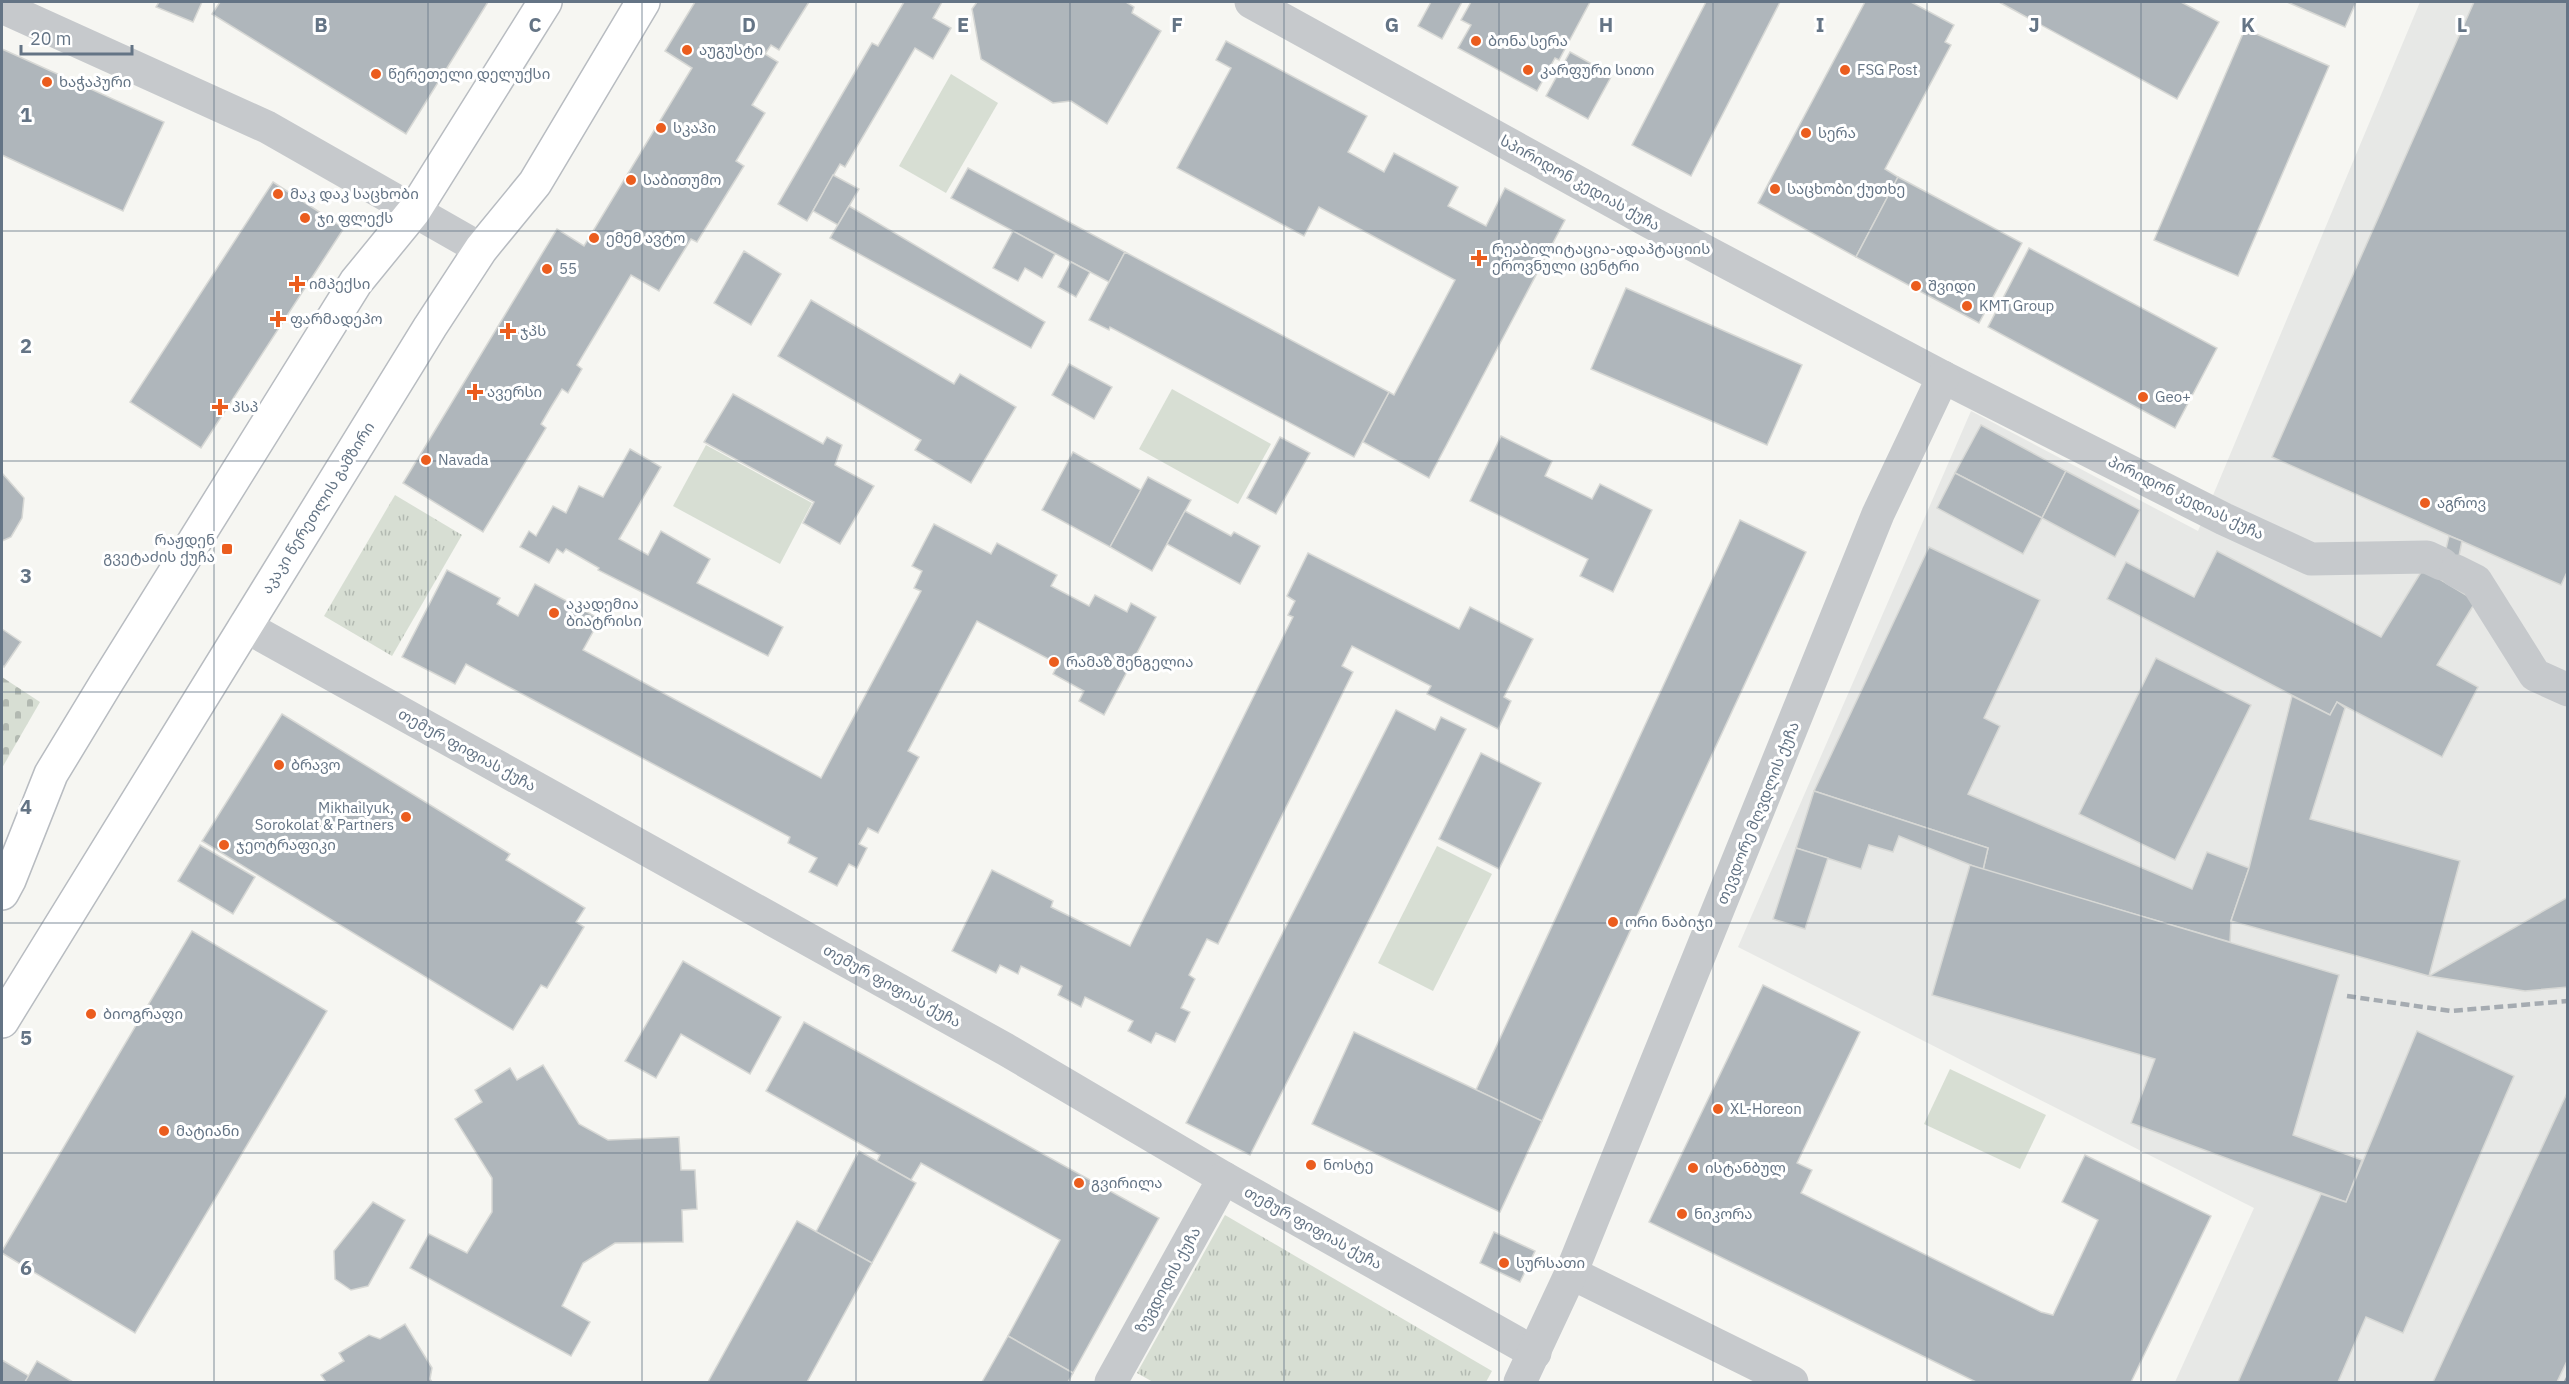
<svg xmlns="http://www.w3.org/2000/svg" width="2569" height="1384" font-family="'IBM Plex Sans','Noto Sans Georgian',sans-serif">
	<defs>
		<pattern id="cemetery-stones" width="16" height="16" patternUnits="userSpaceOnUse" patternTransform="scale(1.5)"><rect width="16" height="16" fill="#d7ded3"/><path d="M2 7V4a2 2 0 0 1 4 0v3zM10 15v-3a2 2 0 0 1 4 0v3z" fill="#b2b9b1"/></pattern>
		<pattern id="park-tufts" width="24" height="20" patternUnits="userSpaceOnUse" patternTransform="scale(1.5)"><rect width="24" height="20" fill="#d7ded3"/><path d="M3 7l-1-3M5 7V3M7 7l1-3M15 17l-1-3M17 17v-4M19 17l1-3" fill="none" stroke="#b2b9b1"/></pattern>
	</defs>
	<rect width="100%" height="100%" fill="#f6f6f2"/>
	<polygon fill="#e7e8e6" points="2420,2 2567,2 2567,1382 2175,1382 2254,1208 1738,947 1971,411 2198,531"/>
	<g fill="#d7ded3">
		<polygon points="951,74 998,103 946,193 899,166"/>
		<polygon points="1172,389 1271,444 1238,504 1139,449"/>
		<polygon points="706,445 812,503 780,564 673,506"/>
		<polygon points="1437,846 1492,874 1433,991 1378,963"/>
		<polygon points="1950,1069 2046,1115 2020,1169 1924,1124"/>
	</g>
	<polygon fill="url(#cemetery-stones)" points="2,677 40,702 2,768"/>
	<g fill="url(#park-tufts)">
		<polygon points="395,495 462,535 392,656 324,616"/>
		<polygon points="1225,1215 1492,1371 1486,1382 1153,1382 1137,1373"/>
	</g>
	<g fill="#afb6bb" stroke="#d7d8d5" stroke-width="1.5">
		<polygon points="159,2 202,2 193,22 156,7"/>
		<polygon points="220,2 488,2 406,134 212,14"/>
		<polygon points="695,2 809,2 779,50 771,45 765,54 778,62 752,105 765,113 736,161 744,166 697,242 691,239 659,291 631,275 577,365 582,369 568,393 562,389 551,407 541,424 546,428 483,532 403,483 557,229 584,246 692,68 665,51"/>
		<polygon points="904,2 942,2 933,18 951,28 933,59 915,48 845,167 840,164 807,221 778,204 872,43 878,46"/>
		<polygon points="977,2 1126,2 1134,7 1132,13 1161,31 1107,124 1071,101 1053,103 981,59 972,9"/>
		<polygon points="1431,2 1462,2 1442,39 1418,26"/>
		<polygon points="1471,2 1590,2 1559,60 1555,58 1537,91 1458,48 1471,25 1461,20"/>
		<polygon points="1706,2 1780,2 1691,176 1632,145"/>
		<polygon points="1865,2 1911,2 1954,25 1945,42 1951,45 1885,169 1898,177 1856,257 1758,203"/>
		<polygon points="1999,2 2181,2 2219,22 2177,99"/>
		<polygon points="2287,2 2356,2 2345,27"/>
		<polygon points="2474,2 2568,2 2568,570 2561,585 2272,457"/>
		<polygon points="2245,29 2329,66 2238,276 2154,240"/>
		<polygon points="1226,41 1367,116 1348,152 1384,172 1394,153 1458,187 1448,206 1486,226 1505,188 1565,220 1429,478 1363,442 1389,392 1394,395 1455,280 1319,207 1304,236 1177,168 1231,68 1216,60"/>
		<polygon points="2,49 164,122 123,211 2,155"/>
		<polygon points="1570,52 1612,75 1588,119 1546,96"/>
		<polygon points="968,168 1125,252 1109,282 951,198"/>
		<polygon points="833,175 859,189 838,225 813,211"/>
		<polygon points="1898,177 2022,243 1979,323 1856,257"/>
		<polygon points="273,182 344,228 201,448 130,402"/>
		<polygon points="849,206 1045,322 1031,348 830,238"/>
		<polygon points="1013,231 1055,254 1042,278 1025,268 1018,281 993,268"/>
		<polygon points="2029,248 2217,348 2175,428 1988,327"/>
		<polygon points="744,251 781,274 751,325 714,303"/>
		<polygon points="1125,252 1389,392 1354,457 1110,327 1109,330 1089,320"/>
		<polygon points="1071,262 1090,272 1076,297 1058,287"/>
		<polygon points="1626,288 1802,365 1767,445 1591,369"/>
		<polygon points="811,300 954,384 960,374 1016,407 971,483 915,450 921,440 778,356"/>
		<polygon points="1069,364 1112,387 1094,419 1052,395"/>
		<polygon points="733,394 823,444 827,437 842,445 835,465 874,486 840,544 803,523 814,502 704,442"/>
		<polygon points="1981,425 2066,471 2042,518 1955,473"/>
		<polygon points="1501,436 1552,461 1545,476 1592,499 1600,484 1652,510 1613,592 1580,576 1588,559 1470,501"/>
		<polygon points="1280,437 1310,453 1276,514 1247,498"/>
		<polygon points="630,449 661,467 619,539 648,555 661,531 710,559 697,583 783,627 768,656 598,570 599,568 566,549 563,553 557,549 549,563 520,547 529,531 536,536 553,506 566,513 579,486 603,497"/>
		<polygon points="1073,452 1141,490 1110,547 1042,510"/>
		<polygon points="2066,471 2140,510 2115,557 2042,518"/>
		<polygon points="2,473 24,498 22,518 11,537 2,541"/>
		<polygon points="1955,473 2042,518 2023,554 1937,508"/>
		<polygon points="1148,477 1191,500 1152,571 1110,547"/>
		<polygon points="1185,511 1231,536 1234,532 1260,546 1240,584 1167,544"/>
		<polygon points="1740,520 1806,552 1542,1121 1476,1090"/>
		<polygon points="934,524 991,554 997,543 1057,575 1051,586 1089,606 1095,595 1127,612 1131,603 1156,617 1104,715 1079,701 1084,691 1053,674 1058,664 977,621 908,751 919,757 878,833 868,828 859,844 867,848 857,868 849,864 837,886 809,872 817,858 788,843 790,837 466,664 455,684 402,657 447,570 500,598 497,604 518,616 535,584 600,619 583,650 821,778 921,591 914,588 922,571 912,566"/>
		<polygon points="2449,536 2462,541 2453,586 2439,579"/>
		<polygon points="1929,547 2040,600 1984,718 2000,726 1968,794 2192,889 2207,852 2249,868 2231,921 2230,942 1983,870 1988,848 1814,791"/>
		<polygon points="2217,551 2381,637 2423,569 2476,601 2437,665 2478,687 2442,757 2337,702 2330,715 2107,599 2126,562 2194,597"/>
		<polygon points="1308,553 1459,629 1470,607 1533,639 1504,697 1511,701 1498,729 1427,694 1431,686 1352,646 1342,666 1353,672 1316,747 1218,944 1207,939 1189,975 1195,979 1181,1008 1190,1012 1175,1042 1156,1033 1151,1043 1128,1031 1133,1021 1085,997 1081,1007 1058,995 1062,986 1021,966 1018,974 1000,965 996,973 952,951 992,870 1053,901 1051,907 1130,946 1293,617 1288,615 1295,601 1287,596"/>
		<polygon points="2,629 21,642 4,667 2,665"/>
		<polygon points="2156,658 2251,705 2175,860 2079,814"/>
		<polygon points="2292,696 2330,715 2337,702 2345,708 2310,819 2460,861 2429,976 2231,921 2249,868"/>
		<polygon points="1396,710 1435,730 1441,717 1466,729 1250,1155 1186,1123"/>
		<polygon points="282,714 510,854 506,860 585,908 576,922 584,927 547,988 541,985 513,1030 202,841"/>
		<polygon points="1481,753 1541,783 1499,869 1439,839"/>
		<polygon points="1814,791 1988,848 1983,870 1899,836 1893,852 1869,845 1861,869 1796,848"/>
		<polygon points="200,845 255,877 233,914 178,881"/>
		<polygon points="1796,848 1828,858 1805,929 1773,919"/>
		<polygon points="1970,865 2339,975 2293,1135 2362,1160 2346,1202 2131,1123 2155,1059 1932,995"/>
		<polygon points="2568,897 2568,987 2525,991 2429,976"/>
		<polygon points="192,931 327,1011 135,1333 2,1253 2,1251"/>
		<polygon points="683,961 781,1017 750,1074 681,1034 656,1078 625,1061"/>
		<polygon points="1763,985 1860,1032 1797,1163 1812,1170 1801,1193 2041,1312 2053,1315 2098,1220 2062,1202 2085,1155 2211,1216 2131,1382 1976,1382 1649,1222"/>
		<polygon points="804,1022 1159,1218 1073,1373 1008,1336 1060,1240 921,1163 911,1180 877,1161 880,1155 766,1091"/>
		<polygon points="2417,1031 2514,1076 2403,1333 2366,1317 2338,1382 2238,1382 2321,1194 2346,1202"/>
		<polygon points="1354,1032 1542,1121 1500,1212 1312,1124"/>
		<polygon points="543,1065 579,1124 608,1140 679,1137 681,1170 695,1170 697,1209 682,1210 683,1242 615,1243 583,1263 562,1306 590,1322 571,1356 410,1268 429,1234 467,1253 492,1212 492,1178 455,1119 482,1102 475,1090 510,1068 517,1080"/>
		<polygon points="2568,1091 2568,1359 2557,1382 2433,1382"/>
		<polygon points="859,1151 916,1183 872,1263 816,1232"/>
		<polygon points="373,1202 405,1220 368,1286 351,1290 335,1279 334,1251"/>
		<polygon points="797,1221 872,1263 807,1382 708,1382"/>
		<polygon points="1494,1232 1535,1251 1520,1282 1480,1263"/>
		<polygon points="405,1324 432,1368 430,1379 432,1382 326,1382 321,1375 344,1361 339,1353 369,1335 380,1339"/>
		<polygon points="1008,1336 1073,1373 1068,1382 982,1382"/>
		<polygon points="2,1360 29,1376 25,1382 2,1382"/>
		<polygon points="37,1361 73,1382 25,1382"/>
	</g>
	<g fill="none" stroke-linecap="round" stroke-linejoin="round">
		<g stroke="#b8bcc1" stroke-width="36">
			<g id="secondary">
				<polyline points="2,893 9,880 51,774 105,685 356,282 414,211 545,2"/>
				<polyline points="2,1021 430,327 481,249 535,183 643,2"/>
			</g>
		</g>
		<g stroke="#c6c9cc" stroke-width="33">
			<polyline points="1251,2 1650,222 1943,377 2224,519 2311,559 2427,557 2442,564"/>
			<polyline points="2456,571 2476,581 2535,675 2568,690"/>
			<polyline points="245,626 1005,1049 1224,1178 1535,1353"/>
			<polyline points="1571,1273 1792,1382"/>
			<polyline points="1111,1382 1224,1178"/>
			<polyline points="1520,1382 1571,1273 1878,514 1943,377"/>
		</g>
		<polyline stroke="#c6c9cc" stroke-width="33" points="2,7 267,127 481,249"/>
		<use href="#secondary" stroke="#fff" stroke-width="33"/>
		<g stroke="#a5abb1" stroke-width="4.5" stroke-dasharray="9 4.5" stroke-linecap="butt">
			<polyline points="2347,996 2451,1011 2568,1001"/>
			<polyline points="2566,1382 2568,1378"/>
		</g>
	</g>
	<path fill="none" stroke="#647485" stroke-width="1.5" stroke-opacity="0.55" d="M214,2V1382M428,2V1382M642,2V1382M856,2V1382M1070,2V1382M1284,2V1382M1499,2V1382M1713,2V1382M1927,2V1382M2141,2V1382M2355,2V1382M2,231H2568M2,461H2568M2,692H2568M2,923H2568M2,1153H2568"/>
	<g fill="#eb5d1e" stroke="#fff" stroke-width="2">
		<circle cx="1476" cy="41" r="6"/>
		<circle cx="687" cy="50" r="6"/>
		<circle cx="1528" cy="70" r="6"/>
		<circle cx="1845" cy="70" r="6"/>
		<circle cx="376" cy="74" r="6"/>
		<circle cx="47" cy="82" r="6"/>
		<circle cx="661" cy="128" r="6"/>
		<circle cx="1806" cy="133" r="6"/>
		<circle cx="631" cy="180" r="6"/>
		<circle cx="1775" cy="189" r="6"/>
		<circle cx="278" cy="194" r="6"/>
		<circle cx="305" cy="218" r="6"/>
		<circle cx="594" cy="238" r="6"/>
		<path d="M1476 249h6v6h6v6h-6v6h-6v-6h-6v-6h6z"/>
		<circle cx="547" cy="269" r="6"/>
		<path d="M294 275h6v6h6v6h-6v6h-6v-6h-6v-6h6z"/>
		<circle cx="1916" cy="286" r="6"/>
		<circle cx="1967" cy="306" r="6"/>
		<path d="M275 310h6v6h6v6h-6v6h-6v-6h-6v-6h6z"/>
		<path d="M505 322h6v6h6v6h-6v6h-6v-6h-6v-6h6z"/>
		<path d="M472 383h6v6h6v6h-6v6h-6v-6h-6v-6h6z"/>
		<circle cx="2143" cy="397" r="6"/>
		<path d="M217 398h6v6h6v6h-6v6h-6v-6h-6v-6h6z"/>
		<circle cx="426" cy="460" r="6"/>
		<circle cx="2425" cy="503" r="6"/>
		<rect x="221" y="543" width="12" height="12" rx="3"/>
		<circle cx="554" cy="613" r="6"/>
		<circle cx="1054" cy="662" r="6"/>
		<circle cx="279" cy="765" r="6"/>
		<circle cx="406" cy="817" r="6"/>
		<circle cx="224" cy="845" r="6"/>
		<circle cx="1613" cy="922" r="6"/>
		<circle cx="91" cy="1014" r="6"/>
		<circle cx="1718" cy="1109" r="6"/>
		<circle cx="164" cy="1131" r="6"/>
		<circle cx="1311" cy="1165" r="6"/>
		<circle cx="1693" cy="1168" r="6"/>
		<circle cx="1079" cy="1183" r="6"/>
		<circle cx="1682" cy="1214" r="6"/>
		<circle cx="1504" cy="1263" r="6"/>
	</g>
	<g text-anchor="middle" stroke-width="6" stroke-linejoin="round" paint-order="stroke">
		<g font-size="15" fill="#647485" stroke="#fff" text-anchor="start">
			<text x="1488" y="46">ბონა სერა</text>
			<text x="699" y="55">აუგუსტი</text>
			<text x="1540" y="75">კარფური სითი</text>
			<text x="1857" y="75">FSG Post</text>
			<text x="388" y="79">წერეთელი დელუქსი</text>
			<text x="59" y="87">ხაჭაპური</text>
			<text x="673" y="133">სკაპი</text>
			<text x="1818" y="138">სერა</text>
			<text x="643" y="185">საბითუმო</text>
			<text x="1787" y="194">საცხობი ქუთხე</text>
			<text x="290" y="199">მაკ დაკ საცხობი</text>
			<text x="317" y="223">ჯი ფლექს</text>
			<text x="606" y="243">ემემ ავტო</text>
			<text x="1492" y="254">რეაბილიტაცია-ადაპტაციის<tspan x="1492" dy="17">ეროვნული ცენტრი</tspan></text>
			<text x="559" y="274">55</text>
			<text x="309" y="289">იმპექსი</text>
			<text x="1928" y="291">შვიდი</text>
			<text x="1979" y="311">KMT Group</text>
			<text x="290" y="324">ფარმადეპო</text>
			<text x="520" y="336">ჯპს</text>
			<text x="487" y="397">ავერსი</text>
			<text x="2155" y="402">Geo+</text>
			<text x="232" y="412">პსპ</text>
			<text x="438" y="465">Navada</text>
			<text x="2437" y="508">აგროვ</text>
			<text x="215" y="545" text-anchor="end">რაჟდენ<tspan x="215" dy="17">გვეტაძის ქუჩა</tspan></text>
			<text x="566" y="609">აკადემია<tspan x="566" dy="17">ბიატრისი</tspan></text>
			<text x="1066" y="667">რამაზ შენგელია</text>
			<text x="291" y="770">ბრავო</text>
			<text x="394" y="813" text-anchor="end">Mikhailyuk,<tspan x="394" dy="17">Sorokolat &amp; Partners</tspan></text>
			<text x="236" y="850">ჯეოტრაფიკი</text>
			<text x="1625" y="927">ორი ნაბიჯი</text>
			<text x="103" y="1019">ბიოგრაფი</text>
			<text x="1730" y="1114">XL-Horeon</text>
			<text x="176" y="1136">მატიანი</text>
			<text x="1323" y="1170">ნოსტე</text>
			<text x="1705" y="1173">ისტანბულ</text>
			<text x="1091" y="1188">გვირილა</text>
			<text x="1694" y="1219">ნიკორა</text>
			<text x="1516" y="1268">სურსათი</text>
		</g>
		<g font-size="15" fill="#647485" stroke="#fff">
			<text transform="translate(1580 183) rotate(29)" y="5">სპირიდონ კედიას ქუჩა</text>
			<text transform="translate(2186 498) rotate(26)" y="5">პირიდონ კედიას ქუჩა</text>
			<text transform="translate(318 508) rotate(-58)" y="5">აკაკი წერეთლის გამზირი</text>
			<text transform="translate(467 750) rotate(29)" y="5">თემურ ფიფიას ქუჩა</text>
			<text transform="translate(1758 813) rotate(-68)" y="5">თევდორე მღვდლის ქუჩა</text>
			<text transform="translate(892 986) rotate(29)" y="5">თემურ ფიფიას ქუჩა</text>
			<text transform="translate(1313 1228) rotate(29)" y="5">თემურ ფიფიას ქუჩა</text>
			<text transform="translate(1168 1280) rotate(-61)" y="5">ზუგდიდის ქუჩა</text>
		</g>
	</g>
	<g font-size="20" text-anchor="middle" font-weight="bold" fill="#647485" stroke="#fff" stroke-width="6" stroke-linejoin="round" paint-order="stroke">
		<text x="321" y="32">B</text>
		<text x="535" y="32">C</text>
		<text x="749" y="32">D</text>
		<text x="963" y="32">E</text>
		<text x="1177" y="32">F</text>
		<text x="1392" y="32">G</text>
		<text x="1606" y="32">H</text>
		<text x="1820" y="32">I</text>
		<text x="2034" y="32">J</text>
		<text x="2248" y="32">K</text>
		<text x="2462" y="32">L</text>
		<text x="26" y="122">1</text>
		<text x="26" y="353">2</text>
		<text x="26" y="583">3</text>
		<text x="26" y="814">4</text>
		<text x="26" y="1045">5</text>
		<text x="26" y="1275">6</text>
	</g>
	<rect width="2569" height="1384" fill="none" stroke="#647485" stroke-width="6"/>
	<path d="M21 45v9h111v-9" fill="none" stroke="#647485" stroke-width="3"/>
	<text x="30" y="45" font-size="18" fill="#647485" stroke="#ffffff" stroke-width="4.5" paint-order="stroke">20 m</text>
</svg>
